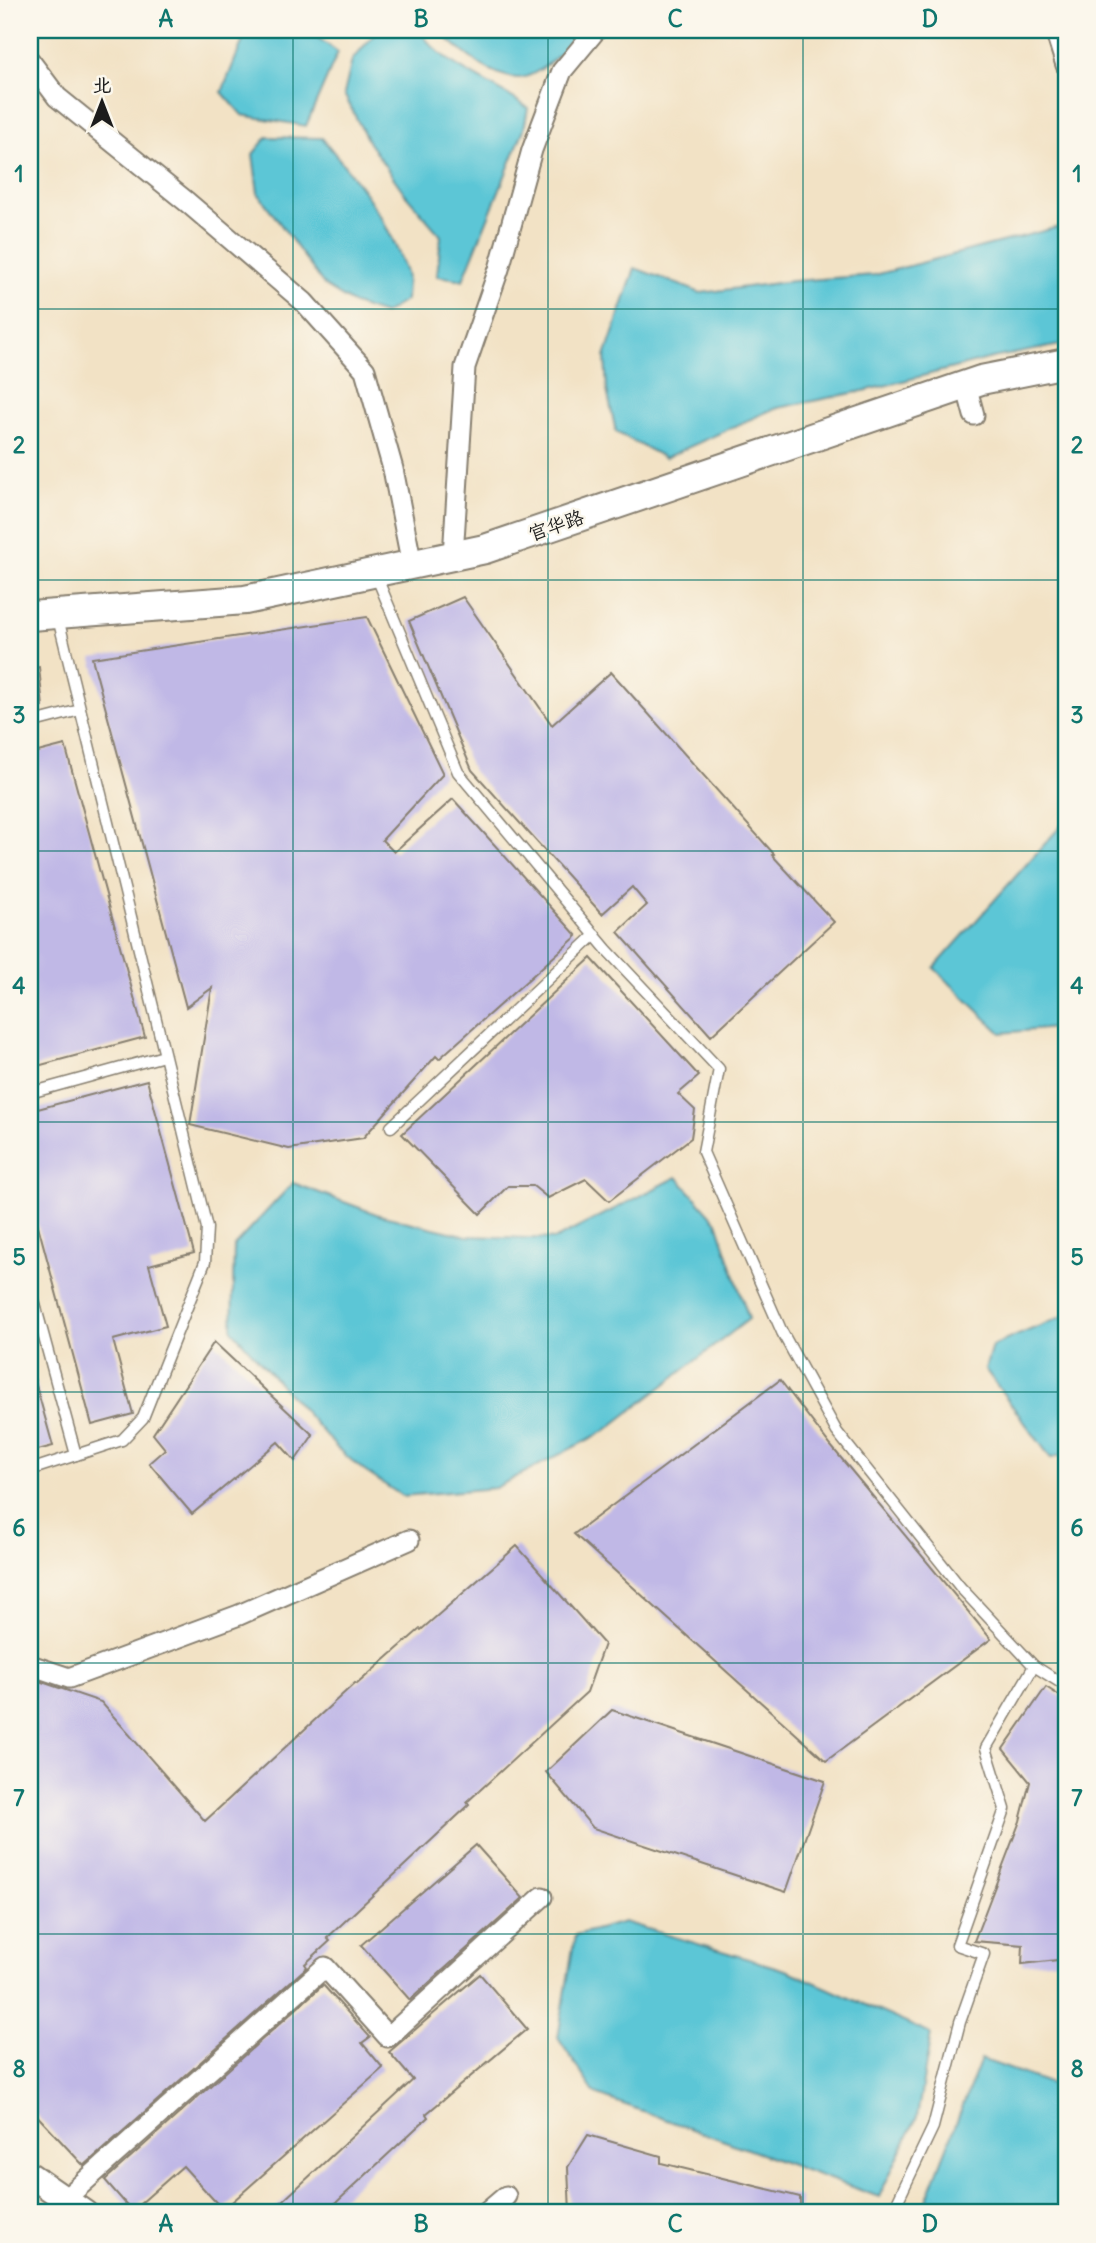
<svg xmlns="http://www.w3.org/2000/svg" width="1096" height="2243" font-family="Delius,'LXGW WenKai TC',sans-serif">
	<rect width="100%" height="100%" fill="#fbf7ec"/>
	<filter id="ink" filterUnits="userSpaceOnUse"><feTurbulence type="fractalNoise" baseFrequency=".0143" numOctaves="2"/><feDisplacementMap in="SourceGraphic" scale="14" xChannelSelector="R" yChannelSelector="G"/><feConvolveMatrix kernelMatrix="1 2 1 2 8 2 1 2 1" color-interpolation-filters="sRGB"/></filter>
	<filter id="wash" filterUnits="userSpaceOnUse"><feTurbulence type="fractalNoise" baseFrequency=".00686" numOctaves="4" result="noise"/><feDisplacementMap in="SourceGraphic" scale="28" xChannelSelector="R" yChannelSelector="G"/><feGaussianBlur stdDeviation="1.57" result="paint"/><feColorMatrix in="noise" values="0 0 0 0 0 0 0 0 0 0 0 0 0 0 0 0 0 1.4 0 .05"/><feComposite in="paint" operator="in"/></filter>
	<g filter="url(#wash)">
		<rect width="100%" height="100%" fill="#f2e2c5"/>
		<g fill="#5cc6d6" stroke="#3c7179" stroke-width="2">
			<polygon points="247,30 307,30 338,52 306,126 242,115 222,92"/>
			<path d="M378,30H419C444,68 492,81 528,108L524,129L463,280L437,276L441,236L405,194L369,143L344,94L352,60Z"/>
			<path d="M437,30H583C570,45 538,79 517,78C486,76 459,48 437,30Z"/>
			<path d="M267,137L322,138C356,179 390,221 406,273C408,281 406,292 406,300L384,314L354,304L325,286L258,193L253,154Z"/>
			<polygon points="1066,225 1066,344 992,358 868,390 773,409 665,458 616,432 607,390 605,357 635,268 701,293 793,281 875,275"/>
			<polygon points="1066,820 1066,1027 1001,1033 934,968"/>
			<polygon points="677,1177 717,1222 749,1319 605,1431 495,1488 402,1496 363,1470 337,1448 232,1330 234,1246 293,1183 379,1215 467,1236 556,1239"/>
			<polygon points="1066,1315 1066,1454 1051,1458 985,1369 992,1346"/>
			<polygon points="624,1922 789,1971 931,2034 917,2117 879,2197 595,2094 558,2038 575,1935"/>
			<polygon points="981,2059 1066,2089 1066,2213 943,2213 926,2201"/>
		</g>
		<g id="blocks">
			<g fill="#c0b8e6">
				<polygon points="463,597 552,725 611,672 774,854 772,855 834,922 711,1036 618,932 647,905 632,887 602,914 472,770 409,621"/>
				<polygon points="367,617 443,774 382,840 394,852 453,799 577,936 439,1059 436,1056 363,1138 289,1149 190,1125 212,988 186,1007 92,658"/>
				<polygon points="39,667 43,707 30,709 30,668"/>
				<polygon points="65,745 145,1037 30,1068 30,754"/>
				<polygon points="591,958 699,1076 678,1094 695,1110 691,1138 609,1201 586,1179 548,1198 533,1186 508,1186 480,1214 402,1134"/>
				<polygon points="147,1080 194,1253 149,1265 166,1326 113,1340 133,1414 92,1425 30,1196 30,1111"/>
				<polygon points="214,1342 313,1435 295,1461 278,1442 192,1514 149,1463 165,1449 153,1434"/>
				<polygon points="30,1378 34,1378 53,1446 30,1452"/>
				<polygon points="780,1380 831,1446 991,1639 826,1761 574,1534"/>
				<polygon points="517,1546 604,1644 587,1692 467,1802 469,1805 327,1938 330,1941 305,1964 307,1967 84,2166 30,2108 30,1678 101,1702 205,1821 355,1683 357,1684 420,1629 421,1630"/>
				<polygon points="1046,1687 1066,1700 1066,1959 1022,1964 1023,1945 974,1941 1020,1821 1030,1782 1003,1749"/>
				<polygon points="612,1710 825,1781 786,1892 593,1828 546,1772"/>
				<polygon points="476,1845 523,1898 410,2000 361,1945"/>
				<polygon points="480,1974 527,2029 426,2114 428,2117 325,2213 270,2213 413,2080 389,2052"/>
				<polygon points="323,1985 370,2037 362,2043 383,2068 223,2210 183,2166 132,2211 105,2180"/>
				<polygon points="588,2135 661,2156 661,2163 800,2197 800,2213 570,2213 568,2167"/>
			</g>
		</g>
	</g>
	<g filter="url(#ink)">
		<use href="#blocks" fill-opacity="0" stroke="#877f70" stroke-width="2"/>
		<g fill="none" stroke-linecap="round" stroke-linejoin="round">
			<g stroke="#877f70" stroke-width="13">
				<g id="service">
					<polyline points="375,573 458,772 607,950 719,1069 703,1152 782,1332 837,1432 961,1588 1034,1666 986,1748 1005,1809 957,1945 984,1954 960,2022 933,2127 892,2213"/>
					<polyline points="30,723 80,710"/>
					<polyline points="30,1093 164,1056"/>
					<polyline points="391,1127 595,935"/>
					<polyline points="30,1286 76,1455"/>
					<polyline points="30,1470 122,1440 143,1418 205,1262 207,1228 58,618"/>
					<polyline points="1034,1666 1066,1686"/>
				</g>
			</g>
			<g stroke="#877f70" stroke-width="23">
				<g id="minor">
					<polyline points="1055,30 1066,65"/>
					<polyline points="30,61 57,97 187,202 304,302 365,370 393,469 412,565"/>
					<polyline points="966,385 974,415"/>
					<polyline points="453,556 465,367 499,269 532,150 562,71 596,30"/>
					<polyline points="30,1665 69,1678 239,1615 409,1540"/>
					<polyline points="65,2199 325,1967 388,2037 542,1897"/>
					<polyline points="486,2213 506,2196"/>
				</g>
			</g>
			<g stroke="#877f70" stroke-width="28">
				<polyline id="tertiary" points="30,2175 85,2213"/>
			</g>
			<g stroke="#877f70" stroke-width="32">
				<polyline id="secondary" points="30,616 245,600 485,549 981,380 1066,363"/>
			</g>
			<use href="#service" stroke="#fff" stroke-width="10"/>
			<use href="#minor" stroke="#fff" stroke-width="19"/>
			<use href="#tertiary" stroke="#fff" stroke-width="24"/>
			<use href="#secondary" stroke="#fff" stroke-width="28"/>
		</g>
	</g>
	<path fill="none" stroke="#0f766e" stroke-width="2" stroke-opacity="0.55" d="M293,30V2213M548,30V2213M803,30V2213M30,309H1066M30,580H1066M30,851H1066M30,1122H1066M30,1392H1066M30,1663H1066M30,1934H1066"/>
	<g text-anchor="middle" stroke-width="5" stroke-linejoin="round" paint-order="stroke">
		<g font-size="19" fill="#1c1c1c" stroke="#fbf7ec">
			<text transform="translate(556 525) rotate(-19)" y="7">官华路</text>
		</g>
	</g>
	<rect width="1096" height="2243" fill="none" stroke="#fbf7ec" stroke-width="77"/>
	<g transform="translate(102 102)" stroke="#fbf7ec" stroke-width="5" paint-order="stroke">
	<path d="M0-5L12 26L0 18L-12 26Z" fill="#1c1c1c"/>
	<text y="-10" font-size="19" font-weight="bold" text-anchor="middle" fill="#1c1c1c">北</text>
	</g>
	<rect x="38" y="38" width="1020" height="2166" fill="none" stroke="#0f766e" stroke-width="2.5"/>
	<g font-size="23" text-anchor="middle" font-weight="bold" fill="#0f766e">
		<text x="166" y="27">A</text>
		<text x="421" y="27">B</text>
		<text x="675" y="27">C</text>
		<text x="930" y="27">D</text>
		<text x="19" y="182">1</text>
		<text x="1077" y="182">1</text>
		<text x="19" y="453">2</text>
		<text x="1077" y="453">2</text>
		<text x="19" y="723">3</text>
		<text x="1077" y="723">3</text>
		<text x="19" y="994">4</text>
		<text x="1077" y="994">4</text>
		<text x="19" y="1265">5</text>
		<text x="1077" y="1265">5</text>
		<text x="19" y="1536">6</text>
		<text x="1077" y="1536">6</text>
		<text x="19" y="1806">7</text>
		<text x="1077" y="1806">7</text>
		<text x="19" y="2077">8</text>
		<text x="1077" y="2077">8</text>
		<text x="166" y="2232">A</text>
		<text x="421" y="2232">B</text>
		<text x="675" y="2232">C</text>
		<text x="930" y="2232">D</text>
	</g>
</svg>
